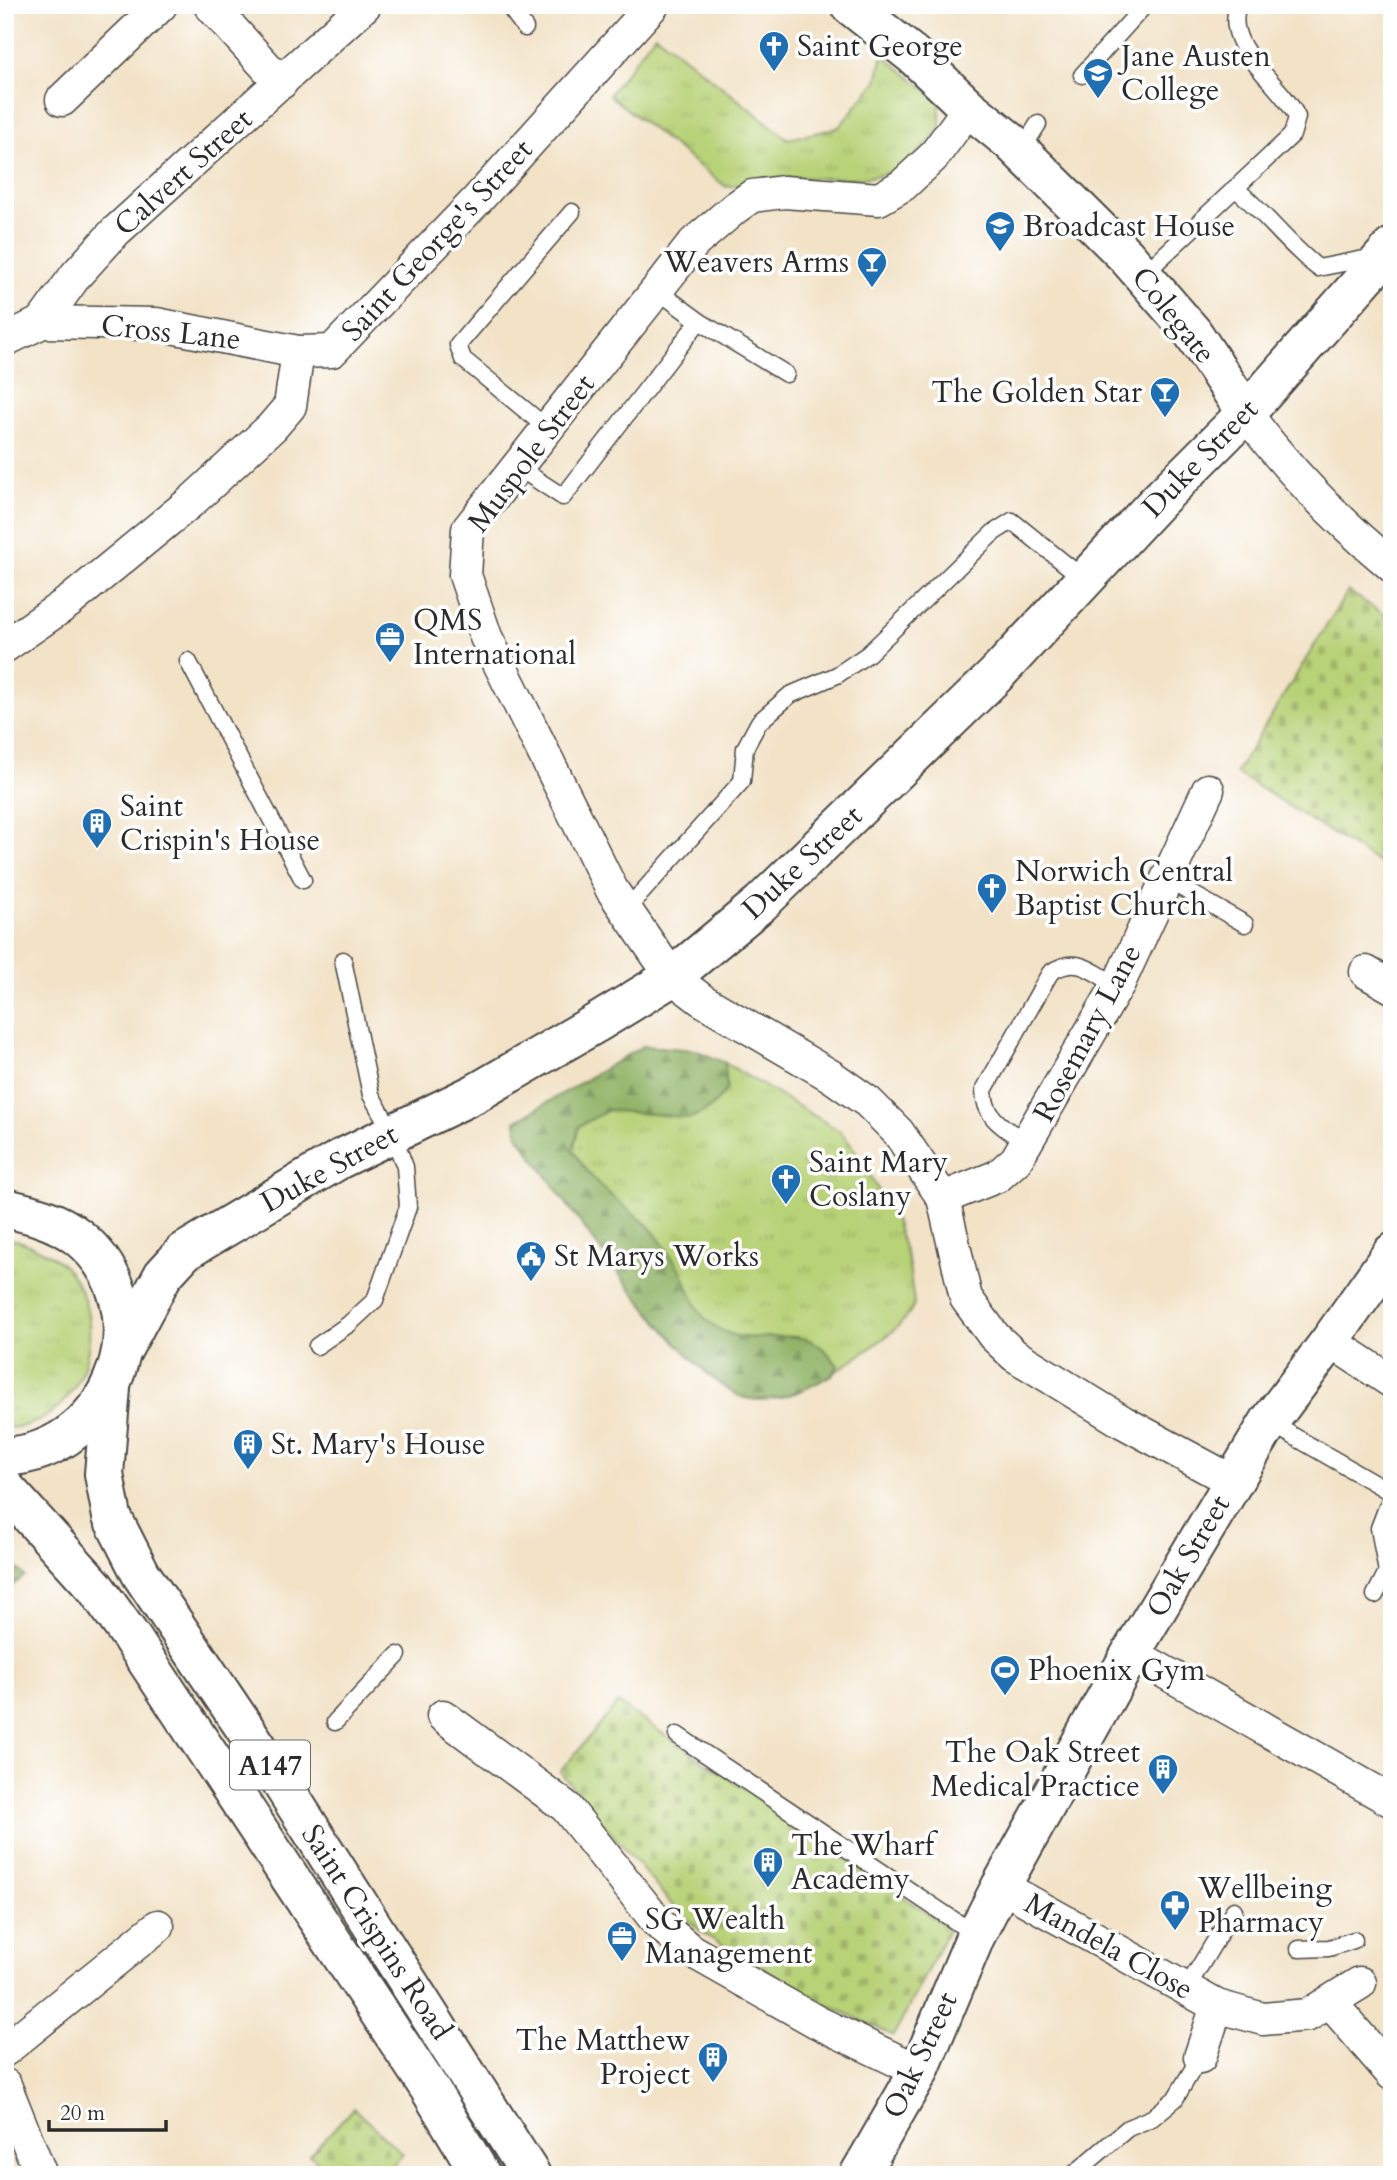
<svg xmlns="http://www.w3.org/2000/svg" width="1397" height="2180" font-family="Cardo,serif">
	<defs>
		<pattern id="grass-tufts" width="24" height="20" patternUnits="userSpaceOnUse" patternTransform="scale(1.75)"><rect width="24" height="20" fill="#b7d277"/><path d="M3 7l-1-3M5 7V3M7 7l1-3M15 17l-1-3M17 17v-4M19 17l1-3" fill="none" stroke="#9eb467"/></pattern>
		<pattern id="forest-firs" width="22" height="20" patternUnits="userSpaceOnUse" patternTransform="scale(1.75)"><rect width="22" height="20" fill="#91b468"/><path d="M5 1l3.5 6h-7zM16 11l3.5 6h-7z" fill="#779356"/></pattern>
		<pattern id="cemetery-stones" width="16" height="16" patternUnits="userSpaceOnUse" patternTransform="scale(1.75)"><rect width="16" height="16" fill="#b7d277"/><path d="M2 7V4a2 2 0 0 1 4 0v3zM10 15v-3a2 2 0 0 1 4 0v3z" fill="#9eb467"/></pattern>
	</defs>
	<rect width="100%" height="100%" fill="#fff"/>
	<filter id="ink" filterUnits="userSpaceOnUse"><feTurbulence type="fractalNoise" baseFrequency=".0143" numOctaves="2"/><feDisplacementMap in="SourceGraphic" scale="14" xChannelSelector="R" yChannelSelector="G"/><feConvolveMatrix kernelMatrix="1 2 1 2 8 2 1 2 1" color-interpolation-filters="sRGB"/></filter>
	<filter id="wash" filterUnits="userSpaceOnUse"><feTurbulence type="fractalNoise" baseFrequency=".00686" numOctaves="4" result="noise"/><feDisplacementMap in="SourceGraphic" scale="28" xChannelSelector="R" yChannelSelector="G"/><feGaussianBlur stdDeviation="1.57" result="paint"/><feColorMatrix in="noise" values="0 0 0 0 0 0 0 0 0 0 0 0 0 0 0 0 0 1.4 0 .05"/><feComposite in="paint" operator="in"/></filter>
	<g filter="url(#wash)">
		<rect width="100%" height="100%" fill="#f2e2c6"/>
		<g fill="url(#grass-tufts)" stroke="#717e51" stroke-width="2">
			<polygon points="655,34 788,139 838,128 877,81 883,55 940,101 940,127 929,142 898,171 865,178 782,178 726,187 609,95"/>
			<path d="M643,1046L695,1050L725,1063L840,1131L858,1154L895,1220L908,1260L914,1303C908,1326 864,1352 844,1366C818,1385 779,1406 746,1398C692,1386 554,1187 518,1135L516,1121Z"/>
			<path d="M5,1239C16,1238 26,1244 36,1248C123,1284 97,1427 5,1428Z"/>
		</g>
		<g fill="url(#forest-firs)" stroke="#5e704a" stroke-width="2">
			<path d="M643,1046L695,1050L725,1063L727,1089L712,1107L691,1118L608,1110L579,1126L573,1150C596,1188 611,1195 643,1221C656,1232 667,1250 676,1263C688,1280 694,1311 710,1323C757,1360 800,1308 838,1366L832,1375C806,1388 776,1405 746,1398C693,1387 554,1187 518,1135L516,1121Z"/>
			<polygon points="5,1558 25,1576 5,1591"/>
		</g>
		<g fill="url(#cemetery-stones)" stroke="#717e51" stroke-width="2">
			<polygon points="1348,591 1392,620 1392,871 1236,773"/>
			<polygon points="618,1703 949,1928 894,2036 828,2005 705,1935 673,1906 560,1772"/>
			<polygon points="353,2108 403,2154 384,2175 331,2175 310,2155"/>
		</g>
	</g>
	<g filter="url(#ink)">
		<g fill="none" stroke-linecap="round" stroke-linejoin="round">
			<g stroke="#494642" stroke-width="19">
				<g id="lane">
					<polyline points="508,5 525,28"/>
					<polyline points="1082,75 1145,5"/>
					<polyline points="1021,151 1038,124"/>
					<path d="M1235,188C1265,213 1287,244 1318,268L1374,257"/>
					<path d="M1144,274L1292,135L1297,117C1281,82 1222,48 1238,5"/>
					<polyline points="657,290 699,321 786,374"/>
					<polyline points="547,428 463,359 458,345 572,212"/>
					<polyline points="516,466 563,497 699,321"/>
					<polyline points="188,661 303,880"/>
					<polyline points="1166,879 1245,924"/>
					<polyline points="626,910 742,781 745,748 759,722 790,695 837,675 868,654 993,533 1012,521 1084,579"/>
					<path d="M1027,1143C1005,1128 984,1119 984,1090L1050,973C1077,954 1093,972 1117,986"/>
					<polyline points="317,1346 349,1324 375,1300 408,1207 405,1167 392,1132 371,1095 343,960"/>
					<polyline points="1269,1422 1392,1493"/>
					<polyline points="1375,1595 1387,1572 1379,1528 1392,1494"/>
					<polyline points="335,1722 398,1655"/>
					<polyline points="677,1735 976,1935"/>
					<polyline points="1299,1949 1329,1948 1354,1940"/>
					<polyline points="1186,1989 1234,1910"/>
					<polyline points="1073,2175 1128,2128 1152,2118 1175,2099 1200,2057"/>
				</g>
			</g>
			<g stroke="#494642" stroke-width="35">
				<g id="street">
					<polyline points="210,5 281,83"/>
					<polyline points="62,100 161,5"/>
					<polyline points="969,108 933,157 903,185 879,199 784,192 752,196 735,208 694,243 468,529 465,575 486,637 612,890 672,977 702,1000 831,1076 868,1102 898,1132 943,1198 966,1298 994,1336 1014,1355 1123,1422 1232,1481"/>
					<polyline points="42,322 156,324 298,352 332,351 478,199 653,5"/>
					<polyline points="5,340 42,322 76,275 115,232 365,5"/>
					<path d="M1246,413C1288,471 1337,520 1392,566"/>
					<polyline points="5,646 70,601 193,500 272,427 290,406 298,352"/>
					<polyline points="1366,972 1392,987"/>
					<polyline points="943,1198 998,1176 1016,1160 1119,983 1208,790"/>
					<polyline points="1330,1341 1392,1382"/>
					<polyline points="1131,1653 1392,1801"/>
					<polyline points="443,1716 566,1807 658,1923 690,1950 817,2022 919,2071"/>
					<polyline points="1001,1886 1217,2006 1263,2019 1308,2015 1360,1983"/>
					<polyline points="1330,2002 1392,2074"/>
					<polyline points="5,2050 158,1926"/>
					<polyline points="1200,2057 1217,2006"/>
					<polyline points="5,2085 41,2175"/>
				</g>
			</g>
			<g stroke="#494642" stroke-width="42">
				<g id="secondary">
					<polyline points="850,5 913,55 969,108 1011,142 1126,256 1193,333 1246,413"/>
					<polyline points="122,1351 163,1275 184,1252 340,1159 476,1093 600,1021 672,977 761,903 995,676 1156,503 1246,413 1392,247"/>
					<polyline points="859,2175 919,2071 976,1935 1001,1886 1131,1653 1269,1422 1330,1341 1392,1253"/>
				</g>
			</g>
			<g stroke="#494642" stroke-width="42">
				<g id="primary">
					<path d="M5,1208C32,1214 56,1220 78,1237C166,1308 115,1451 5,1457"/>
					<polyline points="111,1388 104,1474 112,1517 141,1574 277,1776 531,2175"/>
					<polyline points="5,1488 95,1587 131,1637 429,2088 481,2175"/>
				</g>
			</g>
			<use href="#lane" stroke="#fff" stroke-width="16"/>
			<use href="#street" stroke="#fff" stroke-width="32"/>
			<use href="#secondary" stroke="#fff" stroke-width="38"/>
			<use href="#primary" stroke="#fff" stroke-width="38"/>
		</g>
	</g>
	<defs>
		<g id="church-pin" transform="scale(1.575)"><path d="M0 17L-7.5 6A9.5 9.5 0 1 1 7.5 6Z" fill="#1f6fb2" stroke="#fff"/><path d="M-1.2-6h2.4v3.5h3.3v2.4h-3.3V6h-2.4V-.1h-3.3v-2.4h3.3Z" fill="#fff"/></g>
		<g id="school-pin" transform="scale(1.575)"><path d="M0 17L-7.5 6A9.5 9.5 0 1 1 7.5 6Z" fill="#1f6fb2" stroke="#fff"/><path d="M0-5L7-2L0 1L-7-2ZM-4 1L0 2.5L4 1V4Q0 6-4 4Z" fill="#fff"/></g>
		<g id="university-pin" transform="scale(1.575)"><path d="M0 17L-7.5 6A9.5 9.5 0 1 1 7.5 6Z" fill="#1f6fb2" stroke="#fff"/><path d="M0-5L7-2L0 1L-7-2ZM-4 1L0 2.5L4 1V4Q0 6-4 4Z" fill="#fff"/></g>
		<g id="bar-pin" transform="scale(1.575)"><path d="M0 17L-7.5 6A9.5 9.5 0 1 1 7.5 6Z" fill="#1f6fb2" stroke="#fff"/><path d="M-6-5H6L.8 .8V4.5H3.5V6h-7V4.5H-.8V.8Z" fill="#fff"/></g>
		<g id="office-pin" transform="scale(1.575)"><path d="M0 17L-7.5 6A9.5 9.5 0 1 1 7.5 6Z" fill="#1f6fb2" stroke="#fff"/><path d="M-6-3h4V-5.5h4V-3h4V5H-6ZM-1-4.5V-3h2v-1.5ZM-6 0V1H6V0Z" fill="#fff"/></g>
		<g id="building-pin" transform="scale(1.575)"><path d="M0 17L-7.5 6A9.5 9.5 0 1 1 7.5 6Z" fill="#1f6fb2" stroke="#fff"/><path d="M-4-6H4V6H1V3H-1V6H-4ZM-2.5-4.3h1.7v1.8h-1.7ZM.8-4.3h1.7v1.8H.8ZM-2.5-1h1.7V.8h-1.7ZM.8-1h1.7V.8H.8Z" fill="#fff"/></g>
		<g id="civic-pin" transform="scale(1.575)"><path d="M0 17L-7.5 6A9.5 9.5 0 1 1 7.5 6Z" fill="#1f6fb2" stroke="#fff"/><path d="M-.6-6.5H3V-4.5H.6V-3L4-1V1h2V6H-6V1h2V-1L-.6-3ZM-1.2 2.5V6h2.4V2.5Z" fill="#fff"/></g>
		<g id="stadium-pin" transform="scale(1.575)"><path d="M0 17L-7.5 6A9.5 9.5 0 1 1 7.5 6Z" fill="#1f6fb2" stroke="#fff"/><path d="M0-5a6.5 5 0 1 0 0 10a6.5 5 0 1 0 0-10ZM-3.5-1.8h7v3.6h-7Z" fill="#fff"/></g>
		<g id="pharmacy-pin" transform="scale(1.575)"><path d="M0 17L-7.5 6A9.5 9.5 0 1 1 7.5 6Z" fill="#1f6fb2" stroke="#fff"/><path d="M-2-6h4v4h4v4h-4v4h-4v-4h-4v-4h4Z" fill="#fff"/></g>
	</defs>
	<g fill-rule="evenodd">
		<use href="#church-pin" x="774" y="46"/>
		<use href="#school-pin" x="1098" y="73"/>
		<use href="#university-pin" x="1000" y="226"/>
		<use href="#bar-pin" x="872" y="262"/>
		<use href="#bar-pin" x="1165" y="392"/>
		<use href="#office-pin" x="390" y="637"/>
		<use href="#building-pin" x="97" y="823"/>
		<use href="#church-pin" x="992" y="888"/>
		<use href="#church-pin" x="786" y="1179"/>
		<use href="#civic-pin" x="531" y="1256"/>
		<use href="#building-pin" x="248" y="1444"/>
		<use href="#stadium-pin" x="1005" y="1670"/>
		<use href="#building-pin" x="1163" y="1769"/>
		<use href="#building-pin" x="768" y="1862"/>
		<use href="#pharmacy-pin" x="1175" y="1905"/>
		<use href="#office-pin" x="622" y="1936"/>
		<use href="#building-pin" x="713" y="2057"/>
	</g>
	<g text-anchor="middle" stroke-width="7" stroke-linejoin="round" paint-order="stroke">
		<rect fill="#fff" stroke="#6b6b6b" stroke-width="2" x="230" y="1740.5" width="80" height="49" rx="5"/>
		<g font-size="28" font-weight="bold" fill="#2b2b2b">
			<text x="270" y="1775">A147</text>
		</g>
		<g font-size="30" fill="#2b2b2b" stroke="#fff" text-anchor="start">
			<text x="797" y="56">Saint George</text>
			<text x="1121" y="66">Jane Austen<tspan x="1121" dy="34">College</tspan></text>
			<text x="1023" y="236">Broadcast House</text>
			<text x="849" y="272" text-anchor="end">Weavers Arms</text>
			<text x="1142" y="402" text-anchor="end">The Golden Star</text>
			<text x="413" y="630">QMS<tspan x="413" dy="34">International</tspan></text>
			<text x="120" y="816">Saint<tspan x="120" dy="34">Crispin's House</tspan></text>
			<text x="1015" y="881">Norwich Central<tspan x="1015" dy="34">Baptist Church</tspan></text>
			<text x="809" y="1172">Saint Mary<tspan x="809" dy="34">Coslany</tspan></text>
			<text x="554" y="1266">St Marys Works</text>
			<text x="271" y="1454">St. Mary's House</text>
			<text x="1028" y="1680">Phoenix Gym</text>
			<text x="1140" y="1762" text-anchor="end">The Oak Street<tspan x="1140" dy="34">Medical Practice</tspan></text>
			<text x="791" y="1855">The Wharf<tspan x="791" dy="34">Academy</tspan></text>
			<text x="1198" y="1898">Wellbeing<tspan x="1198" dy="34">Pharmacy</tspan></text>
			<text x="645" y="1929">SG Wealth<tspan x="645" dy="34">Management</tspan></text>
			<text x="690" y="2050" text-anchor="end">The Matthew<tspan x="690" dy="34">Project</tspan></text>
		</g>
		<g font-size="30" fill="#2b2b2b" stroke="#fff">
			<text transform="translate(183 172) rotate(-42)" y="10">Calvert Street</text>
			<text transform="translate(437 240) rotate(-47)" y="10">Saint George's Street</text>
			<text transform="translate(1174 315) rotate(51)" y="10">Colegate</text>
			<text transform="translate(171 332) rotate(6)" y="10">Cross Lane</text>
			<text transform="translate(531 453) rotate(-53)" y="10">Muspole Street</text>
			<text transform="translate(1200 458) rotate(-46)" y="10">Duke Street</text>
			<text transform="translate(802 862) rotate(-43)" y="10">Duke Street</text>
			<text transform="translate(1087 1033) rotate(-62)" y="10">Rosemary Lane</text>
			<text transform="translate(329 1168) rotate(-29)" y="10">Duke Street</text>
			<text transform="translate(1188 1556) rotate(-60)" y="10">Oak Street</text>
			<text transform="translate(377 1932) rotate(57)" y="10">Saint Crispins Road</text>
			<text transform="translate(1109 1946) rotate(29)" y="10">Mandela Close</text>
			<text transform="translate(920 2055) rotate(-65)" y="10">Oak Street</text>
		</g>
	</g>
	<rect width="1397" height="2180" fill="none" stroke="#fff" stroke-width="28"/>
	<path d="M49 2120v10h117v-10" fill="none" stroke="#2b2b2b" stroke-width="3.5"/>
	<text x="60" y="2120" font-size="21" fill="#2b2b2b" stroke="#ffffff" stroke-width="5" paint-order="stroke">20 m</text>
</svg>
